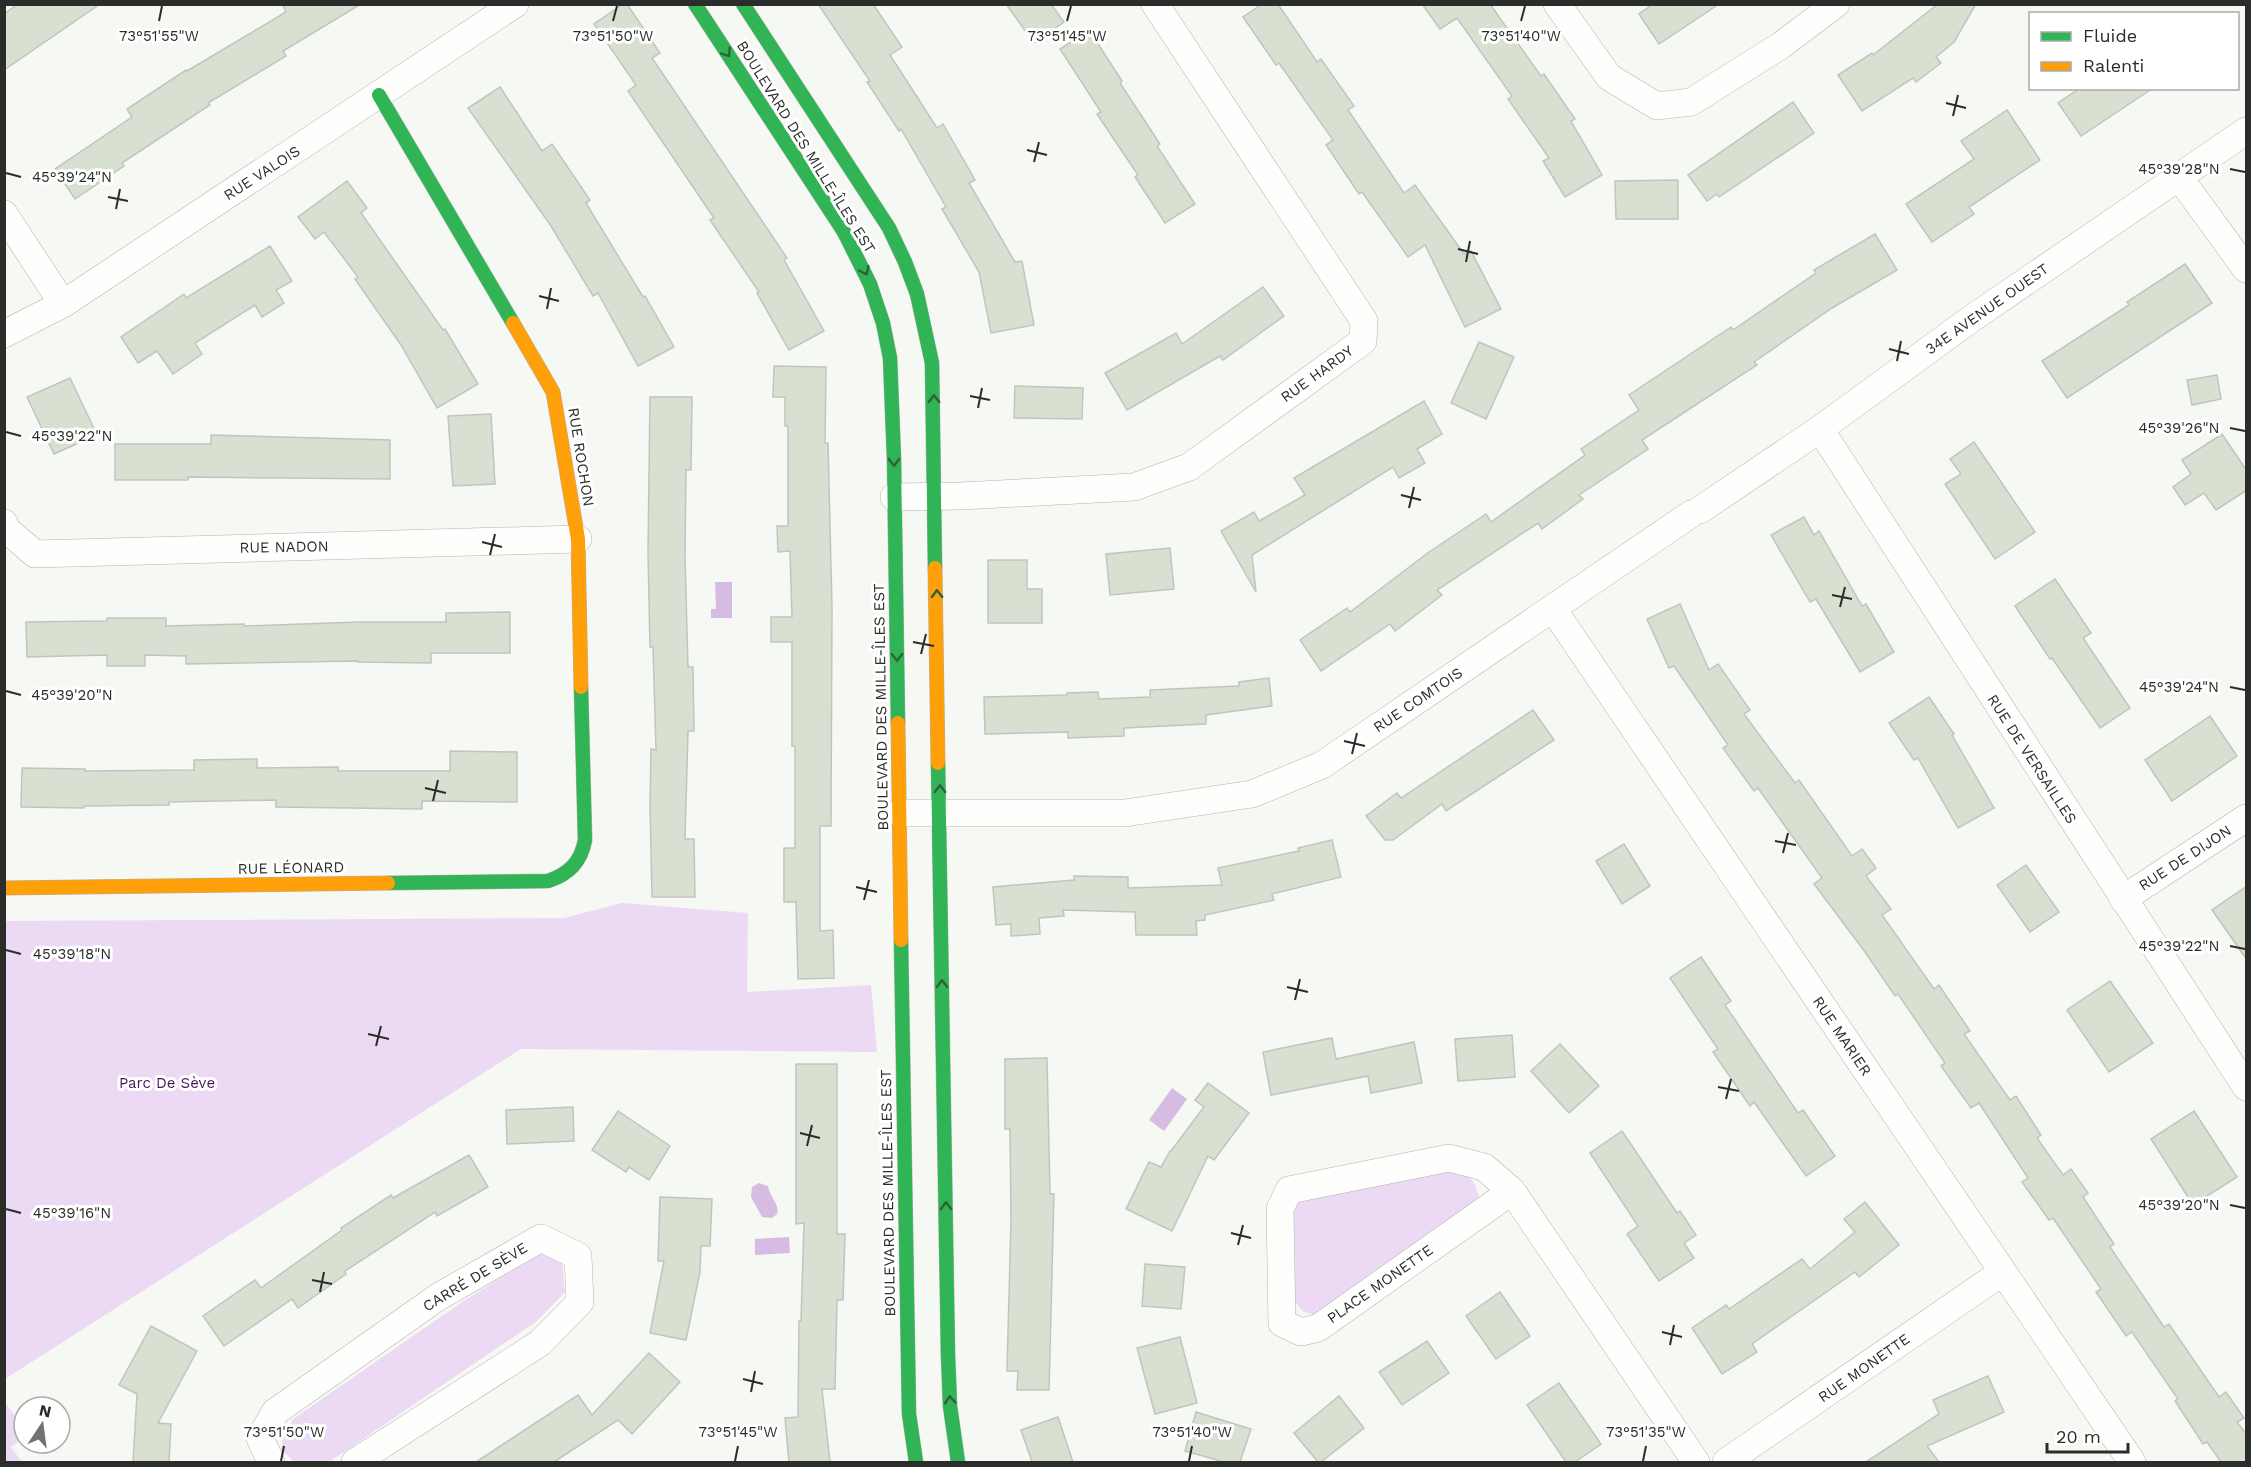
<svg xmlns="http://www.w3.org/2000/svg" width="2251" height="1467" font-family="'Work Sans',sans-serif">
	<rect width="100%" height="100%" fill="#f5f8f3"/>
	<g fill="#ecdaf5">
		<polygon points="622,903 748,913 747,992 871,985 877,1052 521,1049 5,1379 5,921 564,918"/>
		<path d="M1449,1169C1469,1174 1473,1176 1479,1197L1471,1207L1318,1316L1304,1312L1294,1301L1293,1217L1295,1206L1304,1199Z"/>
		<polygon points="542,1252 562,1261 565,1292 537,1321 329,1462 294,1462 281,1449 283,1438 293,1419 465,1300"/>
		<polygon points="4,1401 24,1428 24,1438 11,1447 22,1462 5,1462"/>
	</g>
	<g fill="#d6bbe3">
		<polygon points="715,582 732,582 732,618 711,618 711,609 716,609"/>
		<polygon points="1172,1088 1187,1099 1164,1131 1149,1120"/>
		<path d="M759,1183L768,1186C769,1196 780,1204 777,1214L772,1218L762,1217L751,1197L752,1187Z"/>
		<polygon points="789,1237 790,1253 755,1255 755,1239"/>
	</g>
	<g fill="#d7e0d1" stroke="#c1c4c0" stroke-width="1.5">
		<polygon points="18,4 100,4 4,70 4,14"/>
		<polygon points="282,4 361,4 283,51 286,56 208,103 210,105 122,163 124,166 75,199 55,169 132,117 127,109 186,70 187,71 286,12"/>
		<polygon points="623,4 627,4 660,53 652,58 787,258 784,260 824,331 789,350 757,293 759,292 710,220 714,218 628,91 636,85 594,24"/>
		<polygon points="818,4 873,4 902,47 890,55 937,128 943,124 975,180 969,183 1015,262 1022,261 1034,325 991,333 979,272 942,209 946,207 901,129 899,131 867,82 870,81"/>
		<polygon points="1006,4 1051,4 1064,22 1034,43"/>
		<polygon points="1262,4 1278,4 1317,62 1321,59 1354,106 1348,110 1404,193 1415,185 1464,254 1471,251 1501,309 1465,327 1425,245 1408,257 1362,192 1359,194 1326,145 1333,140 1279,63 1276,65 1243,17"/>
		<polygon points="1422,4 1490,4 1541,76 1544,74 1575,119 1571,121 1602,175 1565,197 1543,161 1549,158 1508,99 1512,96 1457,18 1440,29"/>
		<polygon points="1653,4 1719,4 1659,44 1639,14"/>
		<polygon points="1938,4 1976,4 1954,42 1936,57 1941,63 1916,82 1913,78 1862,111 1838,75 1872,53 1873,55"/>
		<polygon points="1089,30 1122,81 1120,83 1160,144 1157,146 1195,204 1165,223 1135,177 1138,175 1097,114 1101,112 1060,49"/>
		<polygon points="500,87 542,151 552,144 590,200 586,203 643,297 645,296 674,347 638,366 598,293 593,296 551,226 468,108"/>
		<polygon points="2080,88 2153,88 2081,136 2058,103"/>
		<polygon points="1793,102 1814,133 1719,197 1717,194 1707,201 1688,175"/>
		<polygon points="2007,110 2040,160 1969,207 1974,214 1932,242 1906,204 1974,159 1961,141"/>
		<polygon points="1678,180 1678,219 1616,219 1615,181"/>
		<polygon points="347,181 367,208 361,213 443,330 445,329 478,384 437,408 401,345 355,279 358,277 324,232 315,239 298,217"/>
		<polygon points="1875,234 1897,270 1832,308 1754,362 1757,365 1642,440 1648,449 1579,495 1583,499 1542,529 1538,523 1437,590 1442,595 1395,631 1390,624 1321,671 1300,640 1347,608 1350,612 1429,552 1486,514 1491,522 1585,455 1581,449 1639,410 1629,395 1731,327 1733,330 1816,273 1814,270"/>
		<polygon points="270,246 292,281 276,290 284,303 262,317 255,305 195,343 202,354 173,374 157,351 138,363 121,337 184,294 186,298"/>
		<polygon points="2185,264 2212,303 2067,398 2042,361 2129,305 2127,302"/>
		<polygon points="1263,287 1284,316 1223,360 1220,356 1127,410 1105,373 1176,333 1182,344"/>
		<polygon points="1479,342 1514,357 1486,419 1451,403"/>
		<polygon points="774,366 826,367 825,443 828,443 832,607 831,826 820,826 820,931 833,930 834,978 798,979 796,902 784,902 784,848 795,848 795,746 792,746 792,642 771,642 771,617 792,617 790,551 778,552 777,526 788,526 788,426 785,426 785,397 773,397"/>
		<polygon points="2217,375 2221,399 2192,405 2187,380"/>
		<polygon points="70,378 97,435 54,454 27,397"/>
		<polygon points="1015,386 1083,388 1082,419 1014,418"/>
		<polygon points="650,397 692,397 691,470 686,470 685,556 688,667 693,667 694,731 688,731 685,839 694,839 695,897 652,897 650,806 651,749 656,750 653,647 650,647 648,553"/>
		<polygon points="1424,401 1442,434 1417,449 1425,463 1399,478 1393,467 1252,555 1256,592 1221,531 1254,512 1259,521 1305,495 1294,478"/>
		<polygon points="491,414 495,484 453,486 448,416"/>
		<polygon points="2222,434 2247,471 2247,490 2216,510 2204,493 2185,505 2173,487 2191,474 2182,460"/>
		<polygon points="211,435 390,440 390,479 188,477 188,480 115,480 115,444 211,444"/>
		<polygon points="1974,442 2035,532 1995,559 1945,484 1961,474 1950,459"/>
		<polygon points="1804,517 1814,535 1819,531 1862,606 1866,604 1894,652 1860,672 1816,599 1810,602 1771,535"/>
		<polygon points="1170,548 1174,589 1110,595 1106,554"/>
		<polygon points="988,560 1027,560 1027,589 1042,589 1042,623 988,623"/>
		<polygon points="2055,579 2091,633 2083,638 2130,708 2100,728 2052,658 2050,659 2015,606"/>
		<polygon points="1680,604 1709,670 1718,664 1750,710 1744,714 1795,783 1799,780 1852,856 1862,849 1876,868 1866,876 1891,909 1882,915 1934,989 1939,985 1970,1031 1964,1034 2010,1100 2016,1096 2041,1135 2037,1138 2063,1175 2071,1169 2088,1193 2083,1197 2114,1244 2110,1247 2164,1327 2169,1324 2219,1397 2226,1392 2244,1418 2237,1422 2247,1435 2247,1462 2221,1462 2207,1442 2203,1444 2175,1401 2178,1399 2132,1332 2126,1336 2096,1292 2101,1289 2053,1218 2049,1220 2022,1182 2028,1178 1979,1103 1971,1108 1941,1066 1945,1063 1898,994 1895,996 1865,952 1814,884 1822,878 1758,788 1754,791 1723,748 1728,745 1674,666 1669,668 1647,619"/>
		<polygon points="510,612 510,653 431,653 431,663 358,662 358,661 186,664 186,656 145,655 145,666 107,666 107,655 27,657 26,622 107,621 107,618 166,618 166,626 244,624 244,626 359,622 446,622 446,613"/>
		<polygon points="1269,678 1272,706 1206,715 1206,724 1124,728 1124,736 1068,738 1068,732 985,734 984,697 1067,695 1067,693 1098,692 1099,699 1150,697 1150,690 1239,686 1239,682"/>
		<polygon points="1929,697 1954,734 1952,735 1994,808 1958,828 1918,758 1914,760 1889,723"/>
		<polygon points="1533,710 1554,740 1446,811 1442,804 1393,840 1385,840 1366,816 1397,793 1401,798"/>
		<polygon points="2210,716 2237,756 2172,801 2145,760"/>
		<polygon points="450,751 517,752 517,802 422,801 422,809 276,807 276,800 169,802 169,805 84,806 84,808 21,807 22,768 85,769 85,771 194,770 194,760 257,759 257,768 338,767 338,771 450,771"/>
		<polygon points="1332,840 1341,877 1272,894 1274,900 1205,915 1205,920 1196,921 1197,935 1136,935 1135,912 1063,910 1064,916 1039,918 1040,934 1011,936 1011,924 996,925 993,887 1074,880 1074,876 1128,877 1128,888 1222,885 1218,868 1299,851 1298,848"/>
		<polygon points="1624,844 1650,886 1622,904 1596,861"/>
		<polygon points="2026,865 2059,912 2030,932 1997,885"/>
		<polygon points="2247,886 2247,960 2212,910"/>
		<polygon points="1701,957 1731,1001 1725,1005 1798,1113 1803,1110 1835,1156 1806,1176 1754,1102 1750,1106 1713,1052 1718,1049 1670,978"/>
		<polygon points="2110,981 2153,1043 2109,1072 2067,1010"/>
		<polygon points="1512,1035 1515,1077 1458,1081 1455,1039"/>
		<polygon points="1332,1038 1336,1059 1414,1042 1422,1083 1371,1093 1368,1076 1271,1095 1263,1052"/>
		<polygon points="1560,1044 1599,1086 1569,1113 1531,1071"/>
		<polygon points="1047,1058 1050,1194 1054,1194 1049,1390 1017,1390 1018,1371 1007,1371 1011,1220 1010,1129 1005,1129 1005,1059"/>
		<polygon points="796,1064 837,1064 837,1234 845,1234 843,1300 837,1300 835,1389 822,1389 830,1462 789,1462 785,1418 798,1417 799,1321 801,1321 804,1223 796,1224"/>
		<polygon points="1208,1083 1249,1113 1214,1160 1208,1156 1172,1231 1126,1209 1149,1162 1161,1167 1170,1151 1171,1151 1204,1107 1195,1100"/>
		<polygon points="573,1107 574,1141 507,1144 506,1110"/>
		<polygon points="618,1111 670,1146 649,1180 629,1167 626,1172 592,1150"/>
		<polygon points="2194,1111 2237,1177 2193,1205 2151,1139"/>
		<polygon points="1622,1131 1677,1213 1680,1211 1696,1235 1684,1243 1694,1258 1659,1281 1627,1234 1638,1226 1590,1153"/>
		<polygon points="469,1155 488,1187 437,1216 435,1212 345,1271 346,1274 298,1308 292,1299 224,1346 203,1316 255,1280 261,1288 342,1230 341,1228 391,1195 393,1198"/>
		<polygon points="660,1197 712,1199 710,1246 701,1246 700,1272 686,1340 650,1333 664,1261 658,1261"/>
		<polygon points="1865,1202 1899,1245 1859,1277 1855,1272 1752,1344 1757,1352 1722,1374 1692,1328 1726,1305 1729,1309 1802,1259 1810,1269 1855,1232 1844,1219"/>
		<polygon points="1145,1264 1185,1267 1181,1309 1142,1306"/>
		<polygon points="1500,1292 1530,1336 1496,1359 1466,1316"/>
		<polygon points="151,1326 197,1351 158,1423 171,1424 169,1462 133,1462 137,1394 119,1385"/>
		<polygon points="1180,1337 1197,1403 1155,1414 1137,1348"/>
		<polygon points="1427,1341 1449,1373 1402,1405 1379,1372"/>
		<polygon points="649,1353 680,1382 632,1434 618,1420 554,1462 476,1462 578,1395 592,1415"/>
		<polygon points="1988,1376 2004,1412 1927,1446 1939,1462 1866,1462 1939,1414 1933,1400"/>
		<polygon points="1559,1383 1601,1444 1575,1462 1566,1462 1527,1405"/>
		<polygon points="1339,1396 1364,1428 1321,1462 1318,1462 1294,1433"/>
		<polygon points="1196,1412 1251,1429 1240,1462 1224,1462 1185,1451"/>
		<polygon points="1058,1417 1073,1462 1032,1462 1021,1430"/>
	</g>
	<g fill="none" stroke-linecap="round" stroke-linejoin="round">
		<g stroke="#b2b5b0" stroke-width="28">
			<g id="street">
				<polyline points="1557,4 1609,77 1657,106 1691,102 1780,46 1836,4"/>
				<polyline points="2179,177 2246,269"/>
				<polyline points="4,214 63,304"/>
				<polyline points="4,334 63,304 515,4"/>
				<polyline points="1820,429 2246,1087"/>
				<polyline points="894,497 961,496 1134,487 1189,467 1363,341 1364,321 1155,4"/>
				<polyline points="1700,510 1820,429 1971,319 2246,131"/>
				<polyline points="4,523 7,530 35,554 578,539"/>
				<polyline points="1553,609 2132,1462"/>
				<polyline points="899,813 1125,813 1252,794 1322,765 1691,514"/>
				<polyline points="2123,899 2246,818"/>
				<polyline points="1512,1191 1318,1328 1301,1332 1282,1323 1280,1209 1289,1190 1449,1158 1484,1167 1512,1191 1696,1462"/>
				<polyline points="271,1462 260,1438 275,1412 438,1297 541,1238 578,1256 580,1302 540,1343 355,1462"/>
				<polyline points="1726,1462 2001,1273"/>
			</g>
		</g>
		<g stroke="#b2b5b0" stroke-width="15">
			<g id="fast">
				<polyline points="695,4 844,232 870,284 883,323 890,358 894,459 898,723"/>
				<polyline points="743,4 889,228 905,262 917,294 932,363 935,568"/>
				<polyline points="379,95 513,323"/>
				<polyline points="938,763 948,1355 950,1406 958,1462"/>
				<path d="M388,883L548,881C569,874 581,862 585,840L581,687"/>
				<polyline points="901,940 909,1414 916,1462"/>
			</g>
		</g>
		<g stroke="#b2b5b0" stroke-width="15">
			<g id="slow">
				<polyline points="513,323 553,392 578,539 581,687"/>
				<polyline points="935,568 938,763"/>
				<polyline points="898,723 901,940"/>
				<polyline points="4,888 388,883"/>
			</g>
		</g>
		<use href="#street" stroke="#fefefd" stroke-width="27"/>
		<use href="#fast" stroke="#30b455" stroke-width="14"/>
		<use href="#slow" stroke="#ff9f0a" stroke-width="14"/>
	</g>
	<defs><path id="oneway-chevron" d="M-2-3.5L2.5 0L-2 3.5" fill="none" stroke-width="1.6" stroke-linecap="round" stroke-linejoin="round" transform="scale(1.5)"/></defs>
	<g stroke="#2c633b">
		<use href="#oneway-chevron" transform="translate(727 53) rotate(56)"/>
		<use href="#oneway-chevron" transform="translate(865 271) rotate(65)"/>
		<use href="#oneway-chevron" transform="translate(934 399) rotate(-91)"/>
		<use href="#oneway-chevron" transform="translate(894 462) rotate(89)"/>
		<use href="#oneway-chevron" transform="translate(937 594) rotate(-91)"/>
		<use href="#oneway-chevron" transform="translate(897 657) rotate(89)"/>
		<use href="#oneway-chevron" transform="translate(940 789) rotate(-91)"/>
		<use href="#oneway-chevron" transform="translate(942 984) rotate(-91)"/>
		<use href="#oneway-chevron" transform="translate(946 1206) rotate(-91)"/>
		<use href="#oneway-chevron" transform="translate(950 1400) rotate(-94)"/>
	</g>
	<path fill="none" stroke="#2a2d29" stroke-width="2" d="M159,21L162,6M613,21L617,6M1067,21L1071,6M1521,21L1525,6M1946,103L1966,108M1953,116L1958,95M1027,150L1047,155M1034,162L1039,142M2230,169L2245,172M6,173L21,177M108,197L128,201M116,209L120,189M1458,249L1478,254M1466,262L1470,241M539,296L559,301M547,309L551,288M1889,349L1909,354M1897,361L1901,341M970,396L990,400M978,408L982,388M2230,428L2245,431M6,432L21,436M1401,495L1421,500M1409,508L1414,487M482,542L502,547M490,555L495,534M1832,595L1852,599M1840,607L1845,587M913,642L934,646M921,654L926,634M2230,687L2245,690M6,691L21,695M1344,741L1365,746M1352,754L1357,733M425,788L446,793M433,801L438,780M1775,841L1796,845M1783,853L1788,833M856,887L877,892M864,900L869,880M2230,946L2245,949M6,950L21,954M1287,987L1308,992M1295,1000L1300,979M368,1034L389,1039M376,1046L381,1026M1718,1087L1739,1091M1726,1099L1731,1079M800,1133L820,1138M807,1146L812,1125M2230,1205L2245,1208M6,1209L21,1213M1231,1233L1251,1238M1238,1245L1243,1225M312,1280L332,1284M320,1292L324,1272M1662,1332L1682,1337M1670,1345L1674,1325M743,1379L763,1384M751,1392L755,1371M281,1461L284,1446M735,1461L738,1446M1189,1461L1192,1446M1643,1461L1646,1446"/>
	<g text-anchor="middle" stroke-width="6" stroke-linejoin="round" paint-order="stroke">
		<g font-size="15" fill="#2a2d29" stroke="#fff">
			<text transform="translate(806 147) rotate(58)" y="5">BOULEVARD DES MILLE-ÎLES EST</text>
			<text transform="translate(262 173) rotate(-33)" y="5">RUE VALOIS</text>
			<text transform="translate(1987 309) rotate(-35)" y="5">34E AVENUE OUEST</text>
			<text transform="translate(1317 374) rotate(-36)" y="5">RUE HARDY</text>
			<text transform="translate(581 457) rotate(81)" y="5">RUE ROCHON</text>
			<text transform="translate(284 547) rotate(-1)" y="5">RUE NADON</text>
			<text transform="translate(1418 700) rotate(-34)" y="5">RUE COMTOIS</text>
			<text transform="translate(881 707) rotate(-91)" y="5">BOULEVARD DES MILLE-ÎLES EST</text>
			<text transform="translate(2032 759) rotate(57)" y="5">RUE DE VERSAILLES</text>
			<text transform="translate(2185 858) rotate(-33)" y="5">RUE DE DIJON</text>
			<text transform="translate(291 868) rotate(-1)" y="5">RUE LÉONARD</text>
			<text transform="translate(1842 1036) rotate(56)" y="5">RUE MARIER</text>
			<text transform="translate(888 1193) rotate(-91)" y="5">BOULEVARD DES MILLE-ÎLES EST</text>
			<text transform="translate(475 1277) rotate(-31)" y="5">CARRÉ DE SÈVE</text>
			<text transform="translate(1380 1284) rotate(-35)" y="5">PLACE MONETTE</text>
			<text transform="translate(1864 1368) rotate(-35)" y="5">RUE MONETTE</text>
		</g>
		<g font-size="15" fill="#47165c" stroke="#fff">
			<text x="167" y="1088">Parc De Sève</text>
		</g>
	</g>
	<g font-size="15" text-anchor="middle" fill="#2a2d29" stroke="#fff" stroke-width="6" stroke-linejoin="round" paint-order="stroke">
		<text x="159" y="41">73°51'55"W</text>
		<text x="613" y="41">73°51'50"W</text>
		<text x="1067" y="41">73°51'45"W</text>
		<text x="1521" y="41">73°51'40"W</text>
		<text x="2179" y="174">45°39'28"N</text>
		<text x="72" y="182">45°39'24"N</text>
		<text x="2179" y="433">45°39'26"N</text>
		<text x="72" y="441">45°39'22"N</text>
		<text x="2179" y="692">45°39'24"N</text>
		<text x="72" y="700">45°39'20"N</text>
		<text x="2179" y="951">45°39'22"N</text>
		<text x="72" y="959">45°39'18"N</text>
		<text x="2179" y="1210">45°39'20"N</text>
		<text x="72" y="1218">45°39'16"N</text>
		<text x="284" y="1437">73°51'50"W</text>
		<text x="738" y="1437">73°51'45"W</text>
		<text x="1192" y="1437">73°51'40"W</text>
		<text x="1646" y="1437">73°51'35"W</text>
	</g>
	<rect width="2251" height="1467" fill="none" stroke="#2a2d29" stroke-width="12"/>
	<rect x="2029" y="12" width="210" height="78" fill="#ffffff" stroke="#aaaba9" stroke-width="1.5"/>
	<rect x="2041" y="32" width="30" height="9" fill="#30b455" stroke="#aaaba9" stroke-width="1.5"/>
	<text x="2083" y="42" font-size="18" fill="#2a2d29">Fluide</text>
	<rect x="2041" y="62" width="30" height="9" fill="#ff9f0a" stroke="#aaaba9" stroke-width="1.5"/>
	<text x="2083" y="72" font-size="18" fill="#2a2d29">Ralenti</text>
	<g transform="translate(42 1425) rotate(13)"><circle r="28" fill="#ffffff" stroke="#aaaba9" stroke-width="1.5"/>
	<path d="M0-4.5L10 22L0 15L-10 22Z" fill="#717470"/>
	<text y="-9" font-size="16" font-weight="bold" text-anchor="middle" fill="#2a2d29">N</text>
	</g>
	<path d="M2047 1443v9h81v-9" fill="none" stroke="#2a2d29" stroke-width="3"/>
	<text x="2056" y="1443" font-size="18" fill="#2a2d29" stroke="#ffffff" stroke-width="4.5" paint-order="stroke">20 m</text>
</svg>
